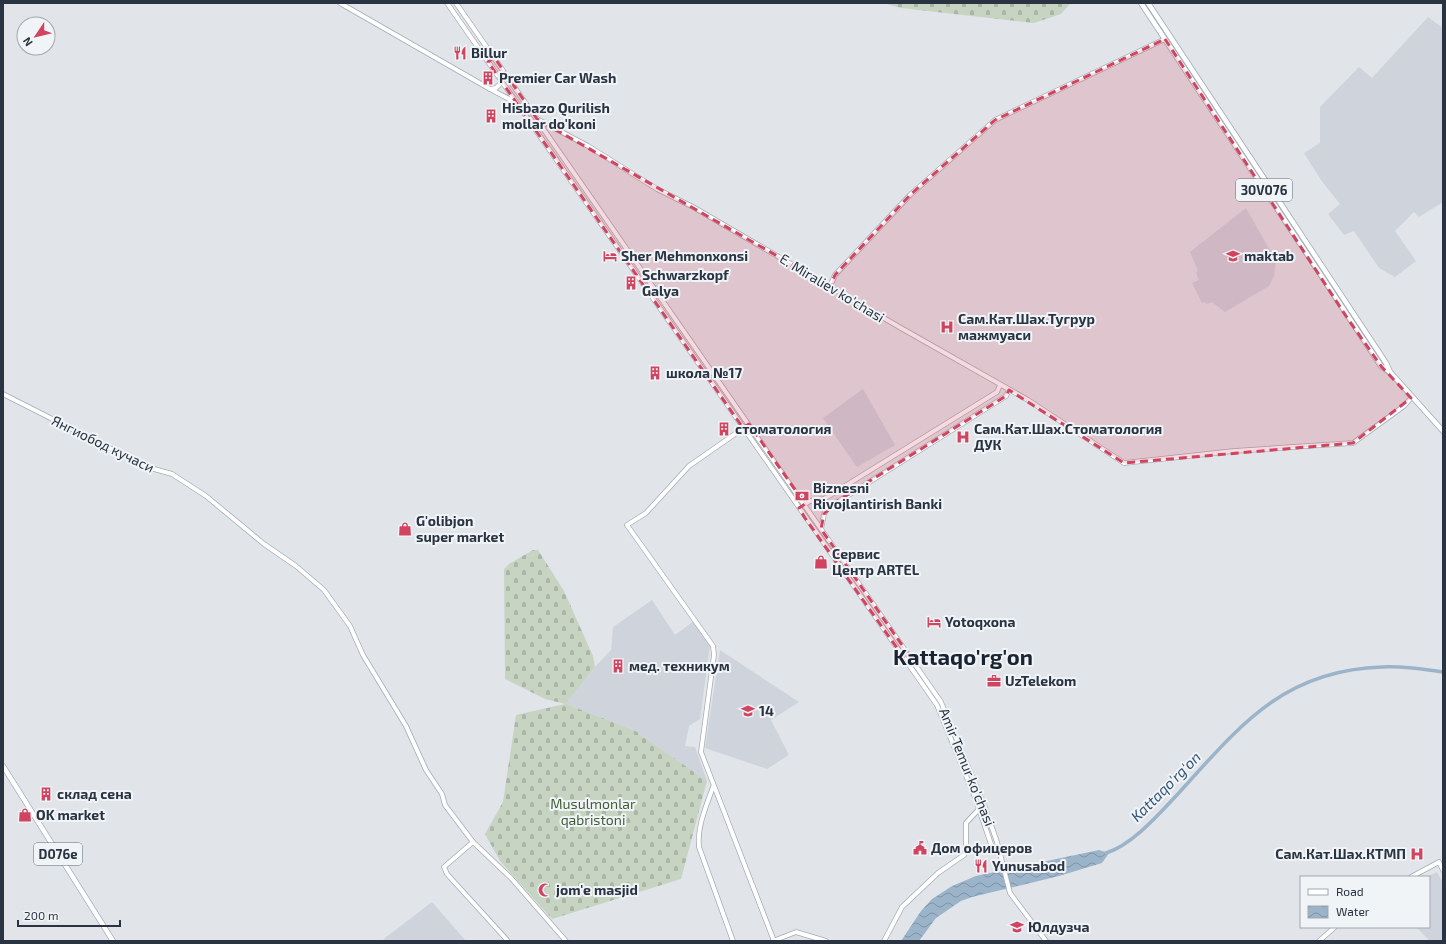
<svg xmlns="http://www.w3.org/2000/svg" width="1446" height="944" font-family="'Exo 2',sans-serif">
	<defs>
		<pattern id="cemetery-stones" width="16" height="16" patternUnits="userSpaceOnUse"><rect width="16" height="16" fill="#c7d4c2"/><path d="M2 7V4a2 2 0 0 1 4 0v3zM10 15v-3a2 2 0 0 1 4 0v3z" fill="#abb6a8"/></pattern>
		<pattern id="water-waves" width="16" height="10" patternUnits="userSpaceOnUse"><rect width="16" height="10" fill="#9bb4ca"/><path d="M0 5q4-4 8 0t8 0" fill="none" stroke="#7e93a6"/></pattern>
	</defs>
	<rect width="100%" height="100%" fill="#e1e5ea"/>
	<g fill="#cfd4dc">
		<polygon points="1428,17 1443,28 1443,202 1419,217 1414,212 1395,231 1416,261 1395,277 1379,268 1354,231 1344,235 1328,214 1340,204 1321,180 1304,153 1320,143 1320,107 1359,67 1372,78"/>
		<polygon points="1246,208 1276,261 1274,276 1269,286 1225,312 1212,302 1207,304 1204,302 1202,303 1192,283 1199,280 1196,273 1198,271 1190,252"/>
		<polygon points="863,389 895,445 857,467 823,418"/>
		<polygon points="652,600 675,635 694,621 710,645 700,719 689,726 685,746 695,747 707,781 634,730 566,704 595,667 611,650 613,627"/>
		<polygon points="720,650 799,702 771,720 789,755 767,769 705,748"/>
		<polygon points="1437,872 1443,883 1443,939 1442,941 1430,941 1416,927 1429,927 1429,877 1427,877"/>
		<polygon points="432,902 466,941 382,941 385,938"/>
	</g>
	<g fill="url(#cemetery-stones)">
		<polygon points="883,3 1071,3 1061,14 1034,23 901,8"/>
		<polygon points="533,550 538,550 564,591 593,656 595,667 566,704 634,730 707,781 681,879 552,919 500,861 485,834 503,802 516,715 565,704 545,699 505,679 504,569 509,564"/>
	</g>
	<polygon fill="url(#water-waves)" points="1099,850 1109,853 1102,863 1059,876 972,897 961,901 936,918 919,941 901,941 921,911 932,899 952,886 976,876"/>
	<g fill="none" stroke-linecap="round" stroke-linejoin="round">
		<path stroke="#9bb4ca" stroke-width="3.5" d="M1106,853C1132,845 1158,815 1176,796C1238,728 1282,670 1382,667C1402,666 1423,669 1443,672"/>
		<g stroke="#a6acb4" stroke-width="5.5">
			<g id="secondary">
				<polyline points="340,3 490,89 515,102"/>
				<polyline points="447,3 937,705 976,800 991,844 998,854"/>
				<polyline points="456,3 941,702 984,805 997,842 1010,893 1046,941"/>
				<polyline points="490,89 496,88 502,82"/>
				<polyline points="537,119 588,146 657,189 693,207 901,328 1028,400 1124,463 1234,451 1353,443 1404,406 1411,398"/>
				<polyline points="830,286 835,275 910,195 995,120 1165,39"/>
				<polyline points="3,394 147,467 172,474 206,496 264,544 296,566 324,590 350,626 363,655 406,726 426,770 442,794 445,805 473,842 511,878 566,941"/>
				<polyline points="745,427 689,466 646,513 627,525 713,646 714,655 701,752 774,941"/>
				<polyline points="803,505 810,501 824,499 997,392 1000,385"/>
				<polyline points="821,529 824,514 828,508 1006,396 1009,390"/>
				<path d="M713,787C706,807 697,826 699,847L733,941"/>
				<polyline points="473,842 444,867 447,874 508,941"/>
				<polyline points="1411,877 1439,862 1443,870"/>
				<polyline points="773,941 796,932 826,941"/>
				<polyline points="884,941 902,907 938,873 964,855 966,847 966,823 980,808"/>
				<polyline points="1319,941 1335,927"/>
			</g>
		</g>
		<g stroke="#a0aab6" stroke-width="6">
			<g id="primary">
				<polyline points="1141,3 1381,366 1391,373 1443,431"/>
				<polyline points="1148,3 1386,363 1390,372"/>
				<polyline points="3,766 113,941"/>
			</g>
		</g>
		<use href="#secondary" stroke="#fff" stroke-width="4"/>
		<use href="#primary" stroke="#fff" stroke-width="4.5"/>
	</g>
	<path fill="#d14460" fill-opacity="0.2" stroke="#d14460" stroke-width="3" stroke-dasharray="8 5" stroke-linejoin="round" d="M1165,39L1346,316L1381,366L1411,398L1353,443L1124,463L1009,390L1006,396L836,502L824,514L821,529L909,655L904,658L805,518L799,508L805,504L749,424L743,428L488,62L494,57L537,119L830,286L835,275L910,195L995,120Z"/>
	<defs>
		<g id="restaurant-bare" transform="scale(1.08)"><path d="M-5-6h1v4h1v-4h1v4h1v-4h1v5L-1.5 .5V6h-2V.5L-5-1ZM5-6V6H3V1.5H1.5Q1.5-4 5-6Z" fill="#d14460" stroke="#f1f4f7" stroke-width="2.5" paint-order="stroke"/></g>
		<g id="building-bare" transform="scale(1.08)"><path d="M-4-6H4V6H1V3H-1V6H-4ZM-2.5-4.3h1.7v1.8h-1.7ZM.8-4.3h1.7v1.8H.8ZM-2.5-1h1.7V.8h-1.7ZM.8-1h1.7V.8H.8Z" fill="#d14460" stroke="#f1f4f7" stroke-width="2.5" paint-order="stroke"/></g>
		<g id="hotel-bare" transform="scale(1.08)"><path d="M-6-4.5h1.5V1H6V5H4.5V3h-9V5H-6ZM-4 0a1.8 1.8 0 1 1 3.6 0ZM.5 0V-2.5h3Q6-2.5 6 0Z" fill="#d14460" stroke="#f1f4f7" stroke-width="2.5" paint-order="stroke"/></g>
		<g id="school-bare" transform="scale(1.08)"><path d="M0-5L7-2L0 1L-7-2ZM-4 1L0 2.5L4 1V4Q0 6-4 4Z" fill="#d14460" stroke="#f1f4f7" stroke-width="2.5" paint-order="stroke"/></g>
		<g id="hospital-bare" transform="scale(1.08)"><path d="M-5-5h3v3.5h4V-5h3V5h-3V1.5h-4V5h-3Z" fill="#d14460" stroke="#f1f4f7" stroke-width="2.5" paint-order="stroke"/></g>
		<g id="bank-bare" transform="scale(1.08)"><path d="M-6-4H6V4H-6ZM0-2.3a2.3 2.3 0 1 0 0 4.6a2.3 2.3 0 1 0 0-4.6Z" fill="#d14460" stroke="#f1f4f7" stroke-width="2.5" paint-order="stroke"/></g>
		<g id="shop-bare" transform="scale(1.08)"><path d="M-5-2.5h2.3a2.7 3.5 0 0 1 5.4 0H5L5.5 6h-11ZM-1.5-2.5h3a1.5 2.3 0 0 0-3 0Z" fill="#d14460" stroke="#f1f4f7" stroke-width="2.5" paint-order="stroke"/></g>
		<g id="office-bare" transform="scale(1.08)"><path d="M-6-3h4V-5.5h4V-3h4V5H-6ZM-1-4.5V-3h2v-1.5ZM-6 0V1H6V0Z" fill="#d14460" stroke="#f1f4f7" stroke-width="2.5" paint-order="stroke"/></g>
		<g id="civic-bare" transform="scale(1.08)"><path d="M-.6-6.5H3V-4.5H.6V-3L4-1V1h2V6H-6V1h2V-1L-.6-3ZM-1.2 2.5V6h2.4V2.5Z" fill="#d14460" stroke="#f1f4f7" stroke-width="2.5" paint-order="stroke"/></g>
		<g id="mosque-bare" transform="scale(1.08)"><path d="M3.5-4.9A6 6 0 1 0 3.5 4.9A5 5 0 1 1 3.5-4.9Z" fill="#d14460" stroke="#f1f4f7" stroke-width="2.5" paint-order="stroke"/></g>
	</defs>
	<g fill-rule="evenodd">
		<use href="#restaurant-bare" x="460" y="53"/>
		<use href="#building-bare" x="488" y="78"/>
		<use href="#building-bare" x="491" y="116"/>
		<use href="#hotel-bare" x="610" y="256"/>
		<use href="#school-bare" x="1233" y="256"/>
		<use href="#building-bare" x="631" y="283"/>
		<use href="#hospital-bare" x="947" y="327"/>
		<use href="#building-bare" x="655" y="373"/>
		<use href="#building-bare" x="724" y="429"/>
		<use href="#hospital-bare" x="963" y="437"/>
		<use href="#bank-bare" x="802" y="496"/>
		<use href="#shop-bare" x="405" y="529"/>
		<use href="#shop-bare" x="821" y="562"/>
		<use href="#hotel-bare" x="934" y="622"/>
		<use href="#building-bare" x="618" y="666"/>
		<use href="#office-bare" x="994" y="681"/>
		<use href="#school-bare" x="748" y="711"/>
		<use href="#building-bare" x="46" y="794"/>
		<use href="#shop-bare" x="25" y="815"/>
		<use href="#civic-bare" x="920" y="848"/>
		<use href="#hospital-bare" x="1417" y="854"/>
		<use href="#restaurant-bare" x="981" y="866"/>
		<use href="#mosque-bare" x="545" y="890"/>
		<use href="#school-bare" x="1017" y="927"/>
	</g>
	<g text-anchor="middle" stroke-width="4" stroke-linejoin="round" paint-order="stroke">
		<g fill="#f1f4f7" stroke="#656d78" stroke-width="1">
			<rect x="1236" y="179" width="56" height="22" rx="3"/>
			<rect x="34" y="843" width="48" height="22" rx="3"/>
		</g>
		<g font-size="13" font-weight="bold" fill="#293342">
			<text x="1264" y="195">30V076</text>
			<text x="58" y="859">D076e</text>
		</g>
		<g font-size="14" font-weight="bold" fill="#293342" stroke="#f1f4f7" text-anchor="start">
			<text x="471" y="58">Billur</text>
			<text x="499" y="83">Premier Car Wash</text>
			<text x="502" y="113">Hisbazo Qurilish<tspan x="502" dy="16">mollar do'koni</tspan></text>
			<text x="621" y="261">Sher Mehmonxonsi</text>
			<text x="1244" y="261">maktab</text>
			<text x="642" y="280">Schwarzkopf<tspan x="642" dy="16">Galya</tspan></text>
			<text x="958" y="324">Сам.Кат.Шах.Тугрур<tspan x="958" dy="16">мажмуаси</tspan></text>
			<text x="666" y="378">школа №17</text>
			<text x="735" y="434">стоматология</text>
			<text x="974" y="434">Сам.Кат.Шах.Стоматология<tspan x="974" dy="16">ДУК</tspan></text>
			<text x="813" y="493">Biznesni<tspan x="813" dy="16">Rivojlantirish Banki</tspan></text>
			<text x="416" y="526">G'olibjon<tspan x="416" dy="16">super market</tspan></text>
			<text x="832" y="559">Сервис<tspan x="832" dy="16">Центр ARTEL</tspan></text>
			<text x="945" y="627">Yotoqxona</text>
			<text x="629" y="671">мед. техникум</text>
			<text x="1005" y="686">UzTelekom</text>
			<text x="759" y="716">14</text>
			<text x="57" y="799">склад сена</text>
			<text x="36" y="820">OK market</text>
			<text x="931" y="853">Дом офицеров</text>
			<text x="1406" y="859" text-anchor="end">Сам.Кат.Шах.КТМП</text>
			<text x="992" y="871">Yunusabod</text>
			<text x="556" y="895">jom'e masjid</text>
			<text x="1028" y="932">Юлдузча</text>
		</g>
		<g font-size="14" fill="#293342" stroke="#f1f4f7">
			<text transform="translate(832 288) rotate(31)" y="5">E. Miraliev ko'chasi</text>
			<text transform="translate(103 444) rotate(26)" y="5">Янгиобод кучаси</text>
			<text transform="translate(967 767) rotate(68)" y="5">Amir Temur ko'chasi</text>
		</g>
		<g font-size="14" fill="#3f5e36" stroke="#f1f4f7">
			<text x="593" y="809">Musulmonlar<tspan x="593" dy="16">qabristoni</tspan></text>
		</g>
		<g font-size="15" font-style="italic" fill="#325477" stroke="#f1f4f7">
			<text transform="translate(1166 787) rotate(-45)" y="5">Kattaqo'rg'on</text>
		</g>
		<g font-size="22" font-weight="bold" fill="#1b2433" stroke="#f1f4f7">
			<text x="963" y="665">Kattaqo'rg'on</text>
		</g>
	</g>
	<rect width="1446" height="944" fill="none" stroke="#293342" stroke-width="8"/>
	<rect x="1300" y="876" width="130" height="52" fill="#f1f4f7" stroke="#a1a7af"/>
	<rect x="1308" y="889" width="20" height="6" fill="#ffffff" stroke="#a1a7af"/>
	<text x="1336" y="896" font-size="12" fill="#293342">Road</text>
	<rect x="1308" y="906" width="20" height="12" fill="url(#water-waves)" stroke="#a1a7af"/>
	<text x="1336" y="916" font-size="12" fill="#293342">Water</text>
	<g transform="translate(36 36) rotate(235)"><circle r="19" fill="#f1f4f7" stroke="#a1a7af"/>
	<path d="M0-3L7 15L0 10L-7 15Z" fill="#d14460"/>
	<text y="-6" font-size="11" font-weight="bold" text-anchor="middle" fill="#293342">N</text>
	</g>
	<path d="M18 920v6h102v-6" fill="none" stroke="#293342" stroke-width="2"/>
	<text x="24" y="920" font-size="12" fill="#293342" stroke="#f1f4f7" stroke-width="3" paint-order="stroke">200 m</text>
</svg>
